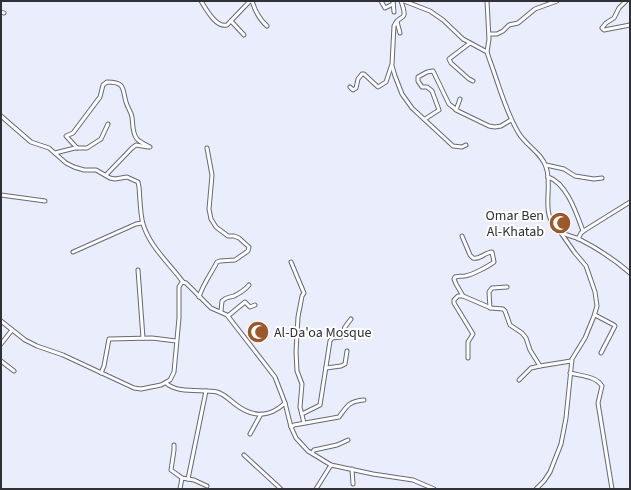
<svg xmlns="http://www.w3.org/2000/svg" width="631" height="490" font-family="'Source Sans 3',sans-serif">
	<rect width="100%" height="100%" fill="#e9edfc"/>
	<g fill="none" stroke-linecap="round" stroke-linejoin="round">
		<g stroke="#666976" stroke-width="5">
			<g id="minor">
				<path d="M201,1C206,9 216,28 227,25L250,1"/>
				<path d="M252,1C255,11 259,19 267,26"/>
				<polyline points="381,1 385,8 393,4"/>
				<polyline points="393,1 394,12"/>
				<polyline points="404,1 430,11 443,20 463,39 487,52"/>
				<path d="M487,1L489,39L487,52L490,61C499,85 505,110 518,132C525,145 542,153 546,167C553,186 541,210 555,227C561,235 570,235 579,239C597,248 615,260 630,273"/>
				<polyline points="626,1 619,8 614,18 606,23 602,28 604,30 630,25"/>
				<polyline points="1,12 4,13"/>
				<polyline points="231,21 244,35"/>
				<polyline points="397,22 400,33"/>
				<polyline points="489,34 497,34 503,31 509,25 518,23 535,9 557,1"/>
				<polyline points="470,43 449,59 451,63 469,79 473,81"/>
				<polyline points="392,66 395,76 402,94 412,108 453,146 462,147 466,145"/>
				<path d="M350,87L353,90L356,88L358,79L362,74H364L378,87L386,82L392,64L394,26C400,12 409,24 401,1"/>
				<polyline points="456,110 460,99"/>
				<path d="M1,116L31,142L49,148L66,163L74,167L84,170H96L110,178L115,179L127,177L138,182L139,187C140,197 140,214 143,224C150,247 169,263 183,282"/>
				<polyline points="425,119 439,110 432,91 427,87 422,87 418,81 418,77 427,72 433,71 449,104 458,111 489,126 495,127 501,126 511,120"/>
				<path d="M77,148L66,136L73,133L100,97L103,85L107,82C126,82 122,89 126,102C127,107 131,111 132,117C133,124 132,133 137,139C140,142 146,145 150,147"/>
				<polyline points="55,153 75,148 87,148 101,139 108,124"/>
				<polyline points="546,165 564,169 575,176 594,179 602,178"/>
				<polyline points="106,175 132,148 136,145 148,147"/>
				<path d="M548,177C567,183 577,215 583,231"/>
				<polyline points="1,195 45,201"/>
				<path d="M462,236L470,255L473,258C480,260 485,252 492,252L494,262C489,266 472,275 465,276C461,276 459,276 455,277L454,279L456,284L463,296L491,308L503,309L505,311L510,325L522,333L526,338L530,350L540,366L571,361"/>
				<polyline points="578,239 581,233 585,230 630,202"/>
				<polyline points="73,252 136,224 142,223"/>
				<polyline points="291,262 304,293 302,296 298,317 296,352 297,371 302,384 300,407 304,423"/>
				<polyline points="138,270 143,338"/>
				<polyline points="463,296 458,296 454,300 454,303 473,334 468,342 468,358"/>
				<path d="M199,297C203,284 211,274 217,262L220,261L235,260L248,251L249,247L239,238L234,236H228L216,227L211,219L209,209L212,175L207,148"/>
				<polyline points="490,308 489,292 492,288 507,287"/>
				<path d="M221,311L222,301C227,296 229,298 234,296C240,293 245,290 249,285"/>
				<polyline points="595,315 614,325 615,326 601,353"/>
				<polyline points="228,316 245,302 250,307 255,305"/>
				<polyline points="1,321 25,340 37,346 63,355 134,388 141,389 161,385 170,380 174,372 179,318 179,287 182,282 186,283 211,308 227,315 275,377 285,403 291,427 296,438 308,451 331,465 373,474 413,480 434,489"/>
				<polyline points="1,344 12,330"/>
				<polyline points="1,361 14,371"/>
				<polyline points="326,368 341,366 345,364 347,351"/>
				<polyline points="101,373 104,366 109,339 152,338 176,341"/>
				<path d="M570,373C581,376 596,376 602,386L598,403L612,489"/>
				<polyline points="519,380 531,368 540,366"/>
				<path d="M166,383C177,394 203,389 217,392C224,394 230,400 235,404C253,418 269,418 285,403"/>
				<polyline points="302,414 320,405 330,341 332,338 341,337 345,327 351,319"/>
				<path d="M291,427L294,425L339,417C347,406 349,401 364,400"/>
				<polyline points="250,434 261,414"/>
				<polyline points="174,445 174,450 171,470 182,478 194,480 207,486"/>
				<polyline points="312,453 314,450 337,445 348,440"/>
				<polyline points="244,455 281,489"/>
				<polyline points="352,469 353,484"/>
				<polyline points="188,479 206,391"/>
				<polyline points="180,489 182,478"/>
				<polyline points="316,489 331,465"/>
				<polyline points="536,489 544,481 550,472 561,444 566,418 572,359 585,338 594,316 597,306 595,292 586,266 575,253 561,233"/>
			</g>
		</g>
		<use href="#minor" stroke="#fff" stroke-width="3"/>
	</g>
	<defs>
		<g id="mosque-disc" transform="scale(1.15)"><circle r="9.5" fill="#9b5828" stroke="#fff"/><path d="M3.5-4.9A6 6 0 1 0 3.5 4.9A5 5 0 1 1 3.5-4.9Z" fill="#fff"/></g>
	</defs>
	<g fill-rule="evenodd">
		<use href="#mosque-disc" x="560" y="223"/>
		<use href="#mosque-disc" x="258" y="332"/>
	</g>
	<g text-anchor="middle" stroke-width="4" stroke-linejoin="round" paint-order="stroke">
		<g font-size="14" fill="#2f3136" stroke="#fff" text-anchor="end">
			<text x="544" y="220">Omar Ben<tspan x="544" dy="16">Al-Khatab</tspan></text>
			<text x="274" y="337" text-anchor="start">Al-Da'oa Mosque</text>
		</g>
	</g>
	<rect width="631" height="490" fill="none" stroke="#2f3136" stroke-width="4"/>
</svg>
